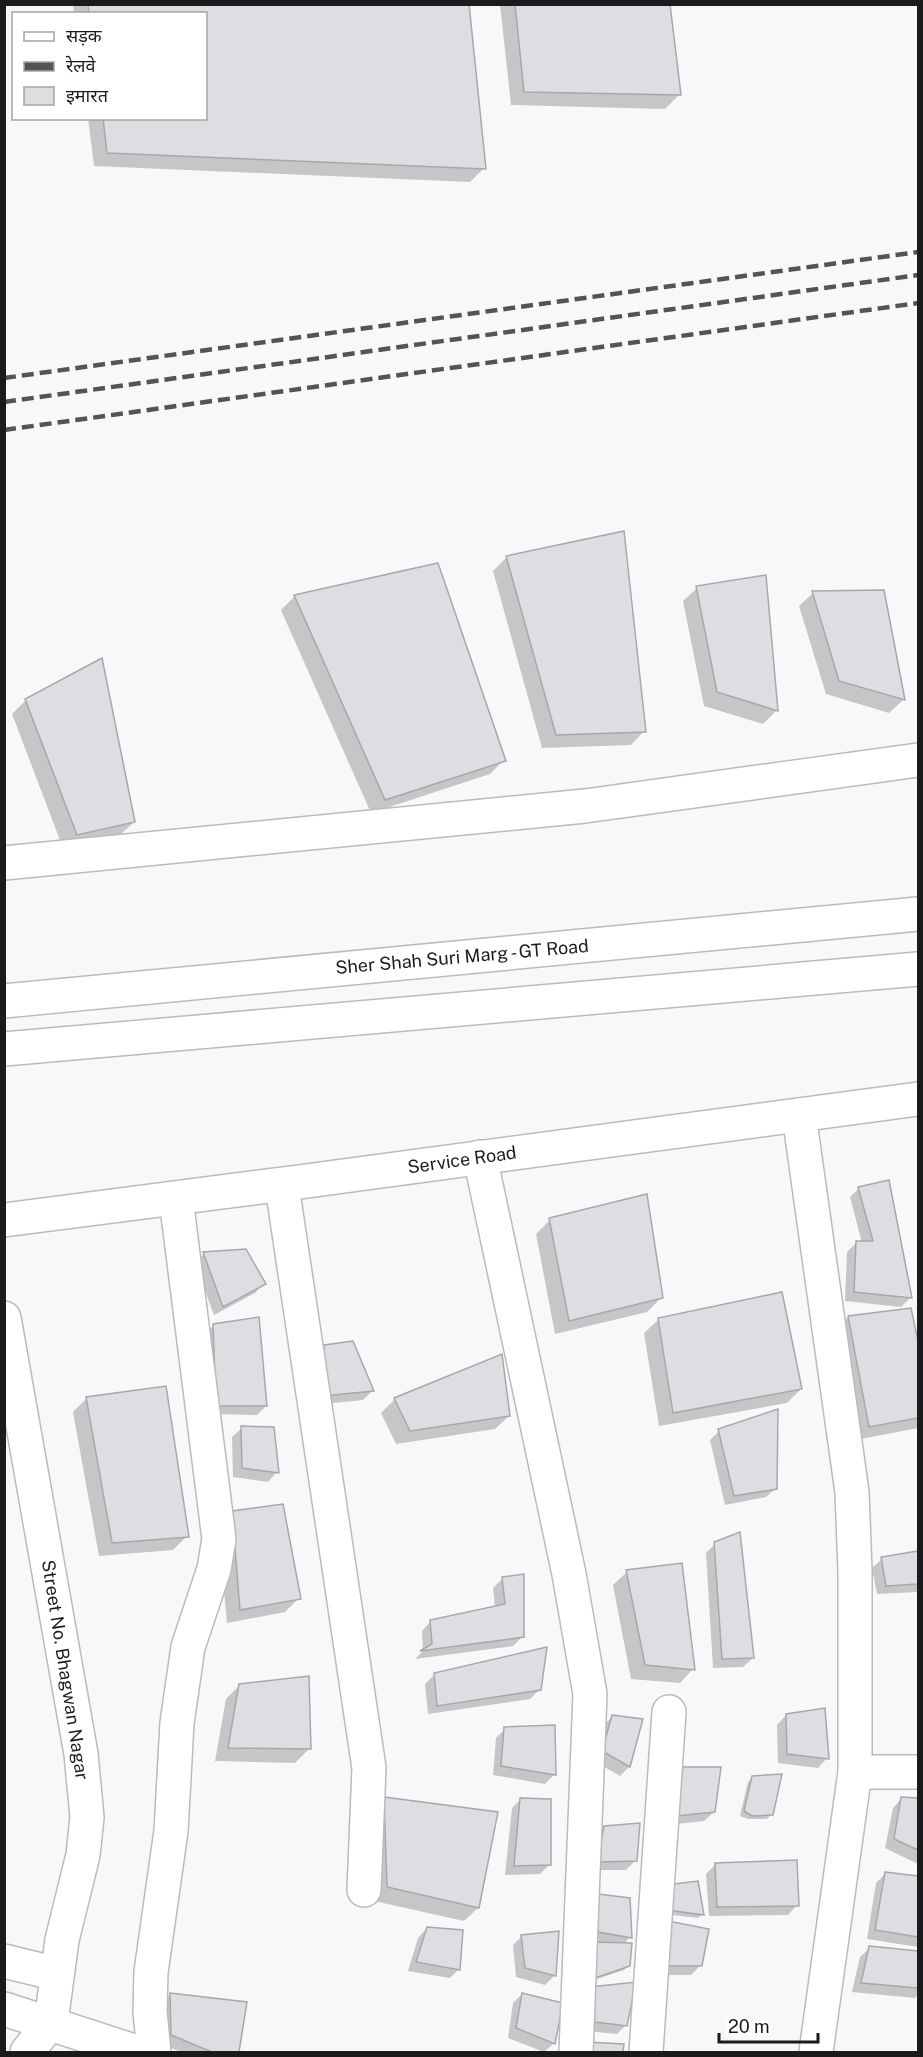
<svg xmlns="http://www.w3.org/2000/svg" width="923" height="2057" font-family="'Public Sans','Noto Sans Devanagari',sans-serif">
	<rect width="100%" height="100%" fill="#f8f8fb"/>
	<g fill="#0003">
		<polygon points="73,4 467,4 484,168 470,182 94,166 88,118 206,118 206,14 74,14"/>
		<polygon points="500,4 669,4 679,95 665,109 511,105"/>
		<polygon points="507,557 644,731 631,745 542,748 493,571"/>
		<polygon points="765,576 776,711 763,724 704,706 683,601 697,588"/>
		<polygon points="883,592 903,700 889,713 826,694 799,606 813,593"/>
		<polygon points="295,596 504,760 490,774 371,813 281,610"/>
		<polygon points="26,700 134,822 120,835 63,848 12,714"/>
		<polygon points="859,1188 910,1298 901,1307 845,1301 847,1252 856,1243 862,1243 850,1197"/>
		<polygon points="550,1220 661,1298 647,1312 555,1334 536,1234"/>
		<polygon points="204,1254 264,1283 255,1293 214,1315 195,1263"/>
		<polygon points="910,1310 918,1348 918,1428 856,1440 834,1331 848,1317"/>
		<polygon points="658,1320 801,1389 787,1403 659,1426 644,1333"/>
		<polygon points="214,1325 266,1406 257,1415 207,1414 205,1334"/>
		<polygon points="325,1347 372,1391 363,1400 314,1405 315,1356"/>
		<polygon points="87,1398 187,1536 173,1550 99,1556 73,1412"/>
		<polygon points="395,1399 509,1416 495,1429 396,1444 381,1413"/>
		<polygon points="242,1428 277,1472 268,1482 233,1477 232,1437"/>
		<polygon points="719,1431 776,1488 766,1497 725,1505 710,1440"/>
		<polygon points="218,1527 299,1598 285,1612 227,1623"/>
		<polygon points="715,1544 753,1658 743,1667 713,1668 706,1553"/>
		<polygon points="918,1552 918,1592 877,1594 872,1568 882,1559"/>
		<polygon points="627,1572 693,1669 680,1683 631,1679 613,1585"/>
		<polygon points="503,1578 523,1636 513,1646 415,1659 423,1651 422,1631 431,1621 495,1608 493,1588"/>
		<polygon points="435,1674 540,1689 530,1699 428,1714 425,1684"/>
		<polygon points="240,1685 309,1749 295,1763 215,1761 226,1699"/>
		<polygon points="786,1715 827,1758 818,1768 778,1763 777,1725"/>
		<polygon points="612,1717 641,1720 629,1767 620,1776 594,1761 603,1726"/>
		<polygon points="505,1729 554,1775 545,1784 493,1775 496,1738"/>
		<polygon points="684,1768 714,1812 704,1821 668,1825 674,1778"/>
		<polygon points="753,1777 772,1814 767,1819 748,1819 740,1816 748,1782"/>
		<polygon points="902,1798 918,1799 918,1864 885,1848 893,1808"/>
		<polygon points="385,1799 478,1908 464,1921 374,1901 371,1812"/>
		<polygon points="521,1799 549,1865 540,1874 505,1875 512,1808"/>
		<polygon points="605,1827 635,1861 626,1870 589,1870 595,1837"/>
		<polygon points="715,1865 797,1905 788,1915 709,1916 706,1874"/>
		<polygon points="885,1874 918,1878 918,1947 867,1939 876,1883"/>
		<polygon points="662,1891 703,1914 698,1918 663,1914"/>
		<polygon points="598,1895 630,1937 623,1945 628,1966 624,1970 588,1982"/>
		<polygon points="668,1923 701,1965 691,1975 660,1975"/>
		<polygon points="427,1928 459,1969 450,1978 408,1971 418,1938"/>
		<polygon points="558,1933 554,1976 545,1985 516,1977 513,1945 522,1936"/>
		<polygon points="870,1948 918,1953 918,1994 915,1998 852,1992 860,1957"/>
		<polygon points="171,1994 245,2004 237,2052 181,2052 162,2044 162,2004"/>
		<polygon points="522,1994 561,2004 553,2044 544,2052 508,2038 513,2003"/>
		<polygon points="582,1997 626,2025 617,2034 586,2031"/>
	</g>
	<g fill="#dedee2" stroke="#a8a8ab" stroke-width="1.5">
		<polygon points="88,4 469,4 486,169 107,153 103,118 206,118 206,14 89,14"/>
		<polygon points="515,4 670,4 681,95 524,92"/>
		<polygon points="624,531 646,732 556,735 506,556"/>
		<polygon points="438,563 506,761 385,800 294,595"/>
		<polygon points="766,575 778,711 717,692 696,586"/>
		<polygon points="884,590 905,700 839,681 812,591"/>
		<polygon points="102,658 135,822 77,835 25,699"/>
		<polygon points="889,1180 912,1298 854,1292 856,1241 873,1241 858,1187"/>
		<polygon points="647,1194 663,1298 569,1321 549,1218"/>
		<polygon points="246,1249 266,1284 223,1307 203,1252"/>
		<polygon points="782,1292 802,1389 673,1413 658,1318"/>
		<polygon points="911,1308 918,1341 918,1418 869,1427 848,1316"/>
		<polygon points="259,1317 267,1406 216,1406 213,1324"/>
		<polygon points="353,1341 374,1391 323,1396 324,1345"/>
		<polygon points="502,1354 510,1416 410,1431 394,1398"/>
		<polygon points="166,1386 189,1537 112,1543 86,1397"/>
		<polygon points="778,1409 777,1489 734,1496 718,1429"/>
		<polygon points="241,1426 274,1427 279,1473 242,1468"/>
		<polygon points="283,1504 301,1599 240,1610 232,1511"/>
		<polygon points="740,1532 754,1658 722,1659 714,1542"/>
		<polygon points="918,1551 918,1584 886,1586 881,1557"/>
		<polygon points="682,1563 695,1670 645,1665 626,1570"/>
		<polygon points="524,1574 524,1637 420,1651 432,1644 430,1620 505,1604 502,1577"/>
		<polygon points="547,1647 541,1690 437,1706 434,1673"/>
		<polygon points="309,1676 311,1749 228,1748 239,1684"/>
		<polygon points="825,1708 829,1759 787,1754 786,1714"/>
		<polygon points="612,1715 643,1719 630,1767 602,1751"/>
		<polygon points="555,1725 556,1775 501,1766 504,1727"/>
		<polygon points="683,1767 721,1767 715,1812 676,1816"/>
		<polygon points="782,1774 773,1815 752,1816 744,1811 752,1776"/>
		<polygon points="384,1797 498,1812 479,1908 387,1887"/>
		<polygon points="901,1797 918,1798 918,1850 894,1839"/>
		<polygon points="520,1798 551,1799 551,1865 514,1866"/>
		<polygon points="640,1823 637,1861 597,1862 604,1826"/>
		<polygon points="797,1860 799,1906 717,1907 715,1863"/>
		<polygon points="885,1872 918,1876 918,1937 875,1930"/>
		<polygon points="698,1881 704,1915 667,1910 666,1885"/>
		<polygon points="598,1894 630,1898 632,1938 598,1932"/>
		<polygon points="668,1921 709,1929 702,1966 668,1966"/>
		<polygon points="427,1927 463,1930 460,1970 416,1962"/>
		<polygon points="559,1931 556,1976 525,1968 521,1935"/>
		<polygon points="593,1942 632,1943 630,1966 592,1979"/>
		<polygon points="869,1946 918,1951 918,1988 861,1983"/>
		<polygon points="636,1982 627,2026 595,2022 590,1987"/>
		<polygon points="170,1993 247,2002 239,2052 212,2052 171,2035"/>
		<polygon points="522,1993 563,2003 555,2044 516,2028"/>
		<polygon points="586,2042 624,2044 623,2052 587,2052"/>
	</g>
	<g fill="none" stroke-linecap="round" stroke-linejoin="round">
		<g stroke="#bbbbbe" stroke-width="36">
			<g id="street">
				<polyline points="4,863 585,806 918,760"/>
				<polyline points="799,1115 852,1492 855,1571 855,1772 816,2052"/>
				<polyline points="480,1157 569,1574 590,1694 576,2052"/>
				<polyline points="282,1186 369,1768 364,1890"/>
				<path d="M4,1220C309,1182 614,1139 918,1099"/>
				<polyline points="4,1318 81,1754 87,1817 83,1855 62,1940 51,2022 27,2052"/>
				<polyline points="855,1772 918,1772"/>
				<polyline points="4,1961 57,1974"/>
				<polyline points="4,2009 137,2052"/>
				<polyline points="154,2052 150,2012 151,1972 171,1831 177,1723 188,1647 214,1569 219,1539 176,1199"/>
				<polyline points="646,2052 669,1712"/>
			</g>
		</g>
		<g stroke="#bbbbbe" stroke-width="36">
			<g id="primary">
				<polyline points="4,1001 918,914"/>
				<polyline points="4,1049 918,969"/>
			</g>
		</g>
		<use href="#street" stroke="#fff" stroke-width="33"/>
		<use href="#primary" stroke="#fff" stroke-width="33"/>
		<g stroke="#545456" stroke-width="4.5" stroke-dasharray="12 6" stroke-linecap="butt">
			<polyline points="4,378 918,252"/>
			<polyline points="4,402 918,275"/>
			<polyline points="4,430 918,303"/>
		</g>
	</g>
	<g text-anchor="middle" stroke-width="4.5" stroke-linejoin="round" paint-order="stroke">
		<g font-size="18" fill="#1b1b1d" stroke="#fff">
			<text transform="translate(462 957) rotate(-5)" y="6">Sher Shah Suri Marg - GT Road</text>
			<text transform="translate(462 1160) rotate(-8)" y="6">Service Road</text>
			<text transform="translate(65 1670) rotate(81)" y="6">Street No. Bhagwan Nagar</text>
		</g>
	</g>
	<rect width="923" height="2057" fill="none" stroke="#1b1b1d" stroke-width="12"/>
	<rect x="12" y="12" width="195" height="108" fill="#ffffff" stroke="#a4a4a5" stroke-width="1.5"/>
	<rect x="24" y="32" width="30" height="9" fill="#ffffff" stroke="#a4a4a5" stroke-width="1.5"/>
	<text x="66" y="42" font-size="18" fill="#1b1b1d">सड़क</text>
	<rect x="24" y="62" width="30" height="9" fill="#545456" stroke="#a4a4a5" stroke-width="1.5"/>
	<text x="66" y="72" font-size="18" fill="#1b1b1d">रेलवे</text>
	<rect x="24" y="87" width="30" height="18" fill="#dedee2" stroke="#a4a4a5" stroke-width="1.5"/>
	<text x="66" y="102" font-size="18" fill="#1b1b1d">इमारत</text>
	<path d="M719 2033v9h99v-9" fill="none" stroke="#1b1b1d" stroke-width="3"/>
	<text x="728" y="2033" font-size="18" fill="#1b1b1d" stroke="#ffffff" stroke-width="4.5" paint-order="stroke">20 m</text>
</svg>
